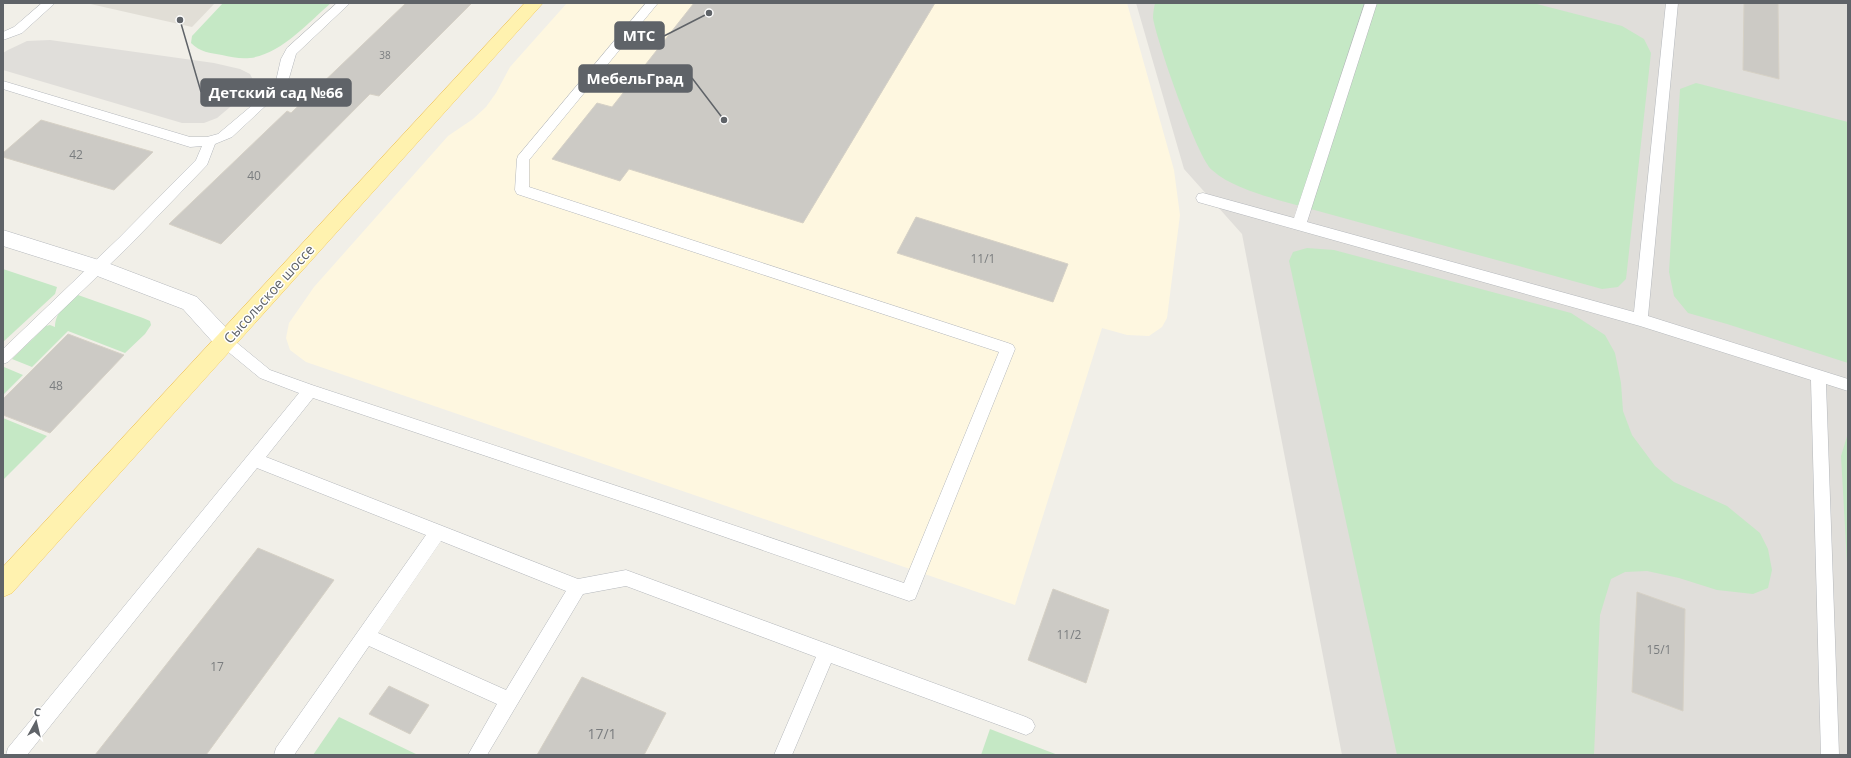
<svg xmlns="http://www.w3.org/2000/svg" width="1851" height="758" font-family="'Open Sans',sans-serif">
	<rect width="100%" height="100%" fill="#f1efe8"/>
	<polygon fill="#fef7e0" points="567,3 1127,3 1174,170 1180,215 1167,318 1162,327 1149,336 1127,335 1102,328 1015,605 306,362 290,350 286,338 289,323 314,287 448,136 473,119 486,107 496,93 510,67"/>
	<g fill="#e0deda">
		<polygon points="1136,3 1848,3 1848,755 1342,755 1242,234 1184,169"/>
		<polygon points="50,40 214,63 240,69 250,74 254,82 248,92 217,118 204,123 182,123 3,70 3,53 8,50 27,41"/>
	</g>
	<polygon fill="#e1ded6" points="86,3 215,3 192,27"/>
	<g fill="#c5e8c5">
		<path d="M223,3H331C308,23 281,54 250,58C240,59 231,57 222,55C210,53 200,52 191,43L192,36Z"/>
		<path d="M1155,3H1533L1622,26L1644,39L1651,53L1626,279L1618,287L1602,289L1278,200C1256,193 1230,186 1212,170C1197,157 1157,42 1153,18C1153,13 1154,8 1155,3Z"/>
		<polygon points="1696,83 1848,122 1848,363 1727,324 1688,313 1674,296 1669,272 1680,89"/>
		<polygon points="1307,248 1334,250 1571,313 1605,335 1615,353 1621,383 1623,411 1632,435 1655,466 1674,482 1727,506 1760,533 1768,549 1772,570 1768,588 1753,594 1717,590 1679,578 1647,571 1625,572 1611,579 1600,615 1594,755 1397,755 1289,261 1293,252"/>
		<polygon points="3,269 57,287 55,294 3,342"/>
		<path d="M78,295L143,318L150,321L151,325L145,334L125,353L68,331L32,367L12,359L46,326L50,325L55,327C55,312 67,303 78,295Z"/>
		<polygon points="4,367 23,375 3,395 3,368"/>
		<polygon points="3,418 47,436 3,480"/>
		<polygon points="1848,433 1848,581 1841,456"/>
		<polygon points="339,717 418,755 313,755"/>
		<polygon points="990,729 1058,755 981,755"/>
	</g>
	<g fill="#cccac5" stroke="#d6d1c6">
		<polygon points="406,3 472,3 379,96 370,94 221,244 169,224 287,111 291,113"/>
		<polygon points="694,3 935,3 803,223 629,169 620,181 552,159 597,103 612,107"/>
		<polygon points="1744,3 1778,3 1779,79 1743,70"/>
		<polygon points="41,120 153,152 114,190 3,157 3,153"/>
		<polygon points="916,217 1068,264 1053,302 897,253"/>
		<polygon points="68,334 124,355 50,433 3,415 3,399"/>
		<polygon points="258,548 334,580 206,755 95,755"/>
		<polygon points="1053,589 1109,610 1086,683 1028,660"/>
		<polygon points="1637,592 1685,609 1683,711 1632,692"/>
		<polygon points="582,677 666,713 644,755 537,755"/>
		<polygon points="389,686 429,705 410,734 369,714"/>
	</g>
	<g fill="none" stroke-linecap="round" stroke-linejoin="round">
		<g stroke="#b5b8bc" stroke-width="1">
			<g id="service">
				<polygon points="42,3 55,3 22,33 3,40 3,32 14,27"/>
				<polygon points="337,3 350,3 296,54 289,78 276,96 232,137 215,144 207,165 129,246 8,362 3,364 3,349 119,238 196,160 202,146 190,147 3,89 3,81 190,137 207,137 218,134 249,108 276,81 281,59 287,48"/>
				<path d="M646,3H658L529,160V187L1008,343L1013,345L1015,349L915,599L909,601L653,512L313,398L266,457L578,579L626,570L1026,717L1032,720L1035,726L1032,732L1026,735L831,663L792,755H774L816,657L626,586L583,594L487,755H468L497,704L369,646L294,755H274L276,748L426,535L257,468L27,755H6L8,748L299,393L260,378L221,346L219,342L221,338L226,336L231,338L270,370L312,385L653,498L904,583L999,352L517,194L515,190L517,159L518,156ZM441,541L566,591L506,690L378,633Z"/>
				<polygon points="1365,3 1377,3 1307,222 1634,312 1666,3 1678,3 1648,316 1848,379 1848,391 1826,384 1839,755 1821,755 1811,380 1640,326 1198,202 1196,198 1198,194 1203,193 1294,218"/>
			</g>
		</g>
		<g stroke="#b5b8bc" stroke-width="1">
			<polygon id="minor" points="3,230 105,262 197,297 234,336 237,342 234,348 226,351 218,348 183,309 92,274 3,246"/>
		</g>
		<g stroke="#f2c960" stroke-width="1">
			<polygon id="primary" points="525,3 543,3 12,593 3,597 3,567"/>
		</g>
		<use href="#service" fill="#fff" fill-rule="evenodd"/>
		<use href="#minor" fill="#fff" fill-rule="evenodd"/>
		<use href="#primary" fill="#fff2af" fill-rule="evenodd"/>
	</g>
	<g text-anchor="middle" stroke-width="3" stroke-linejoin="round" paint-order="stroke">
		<g font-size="10" fill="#7a7d7f">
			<text x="385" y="59">38</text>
		</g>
		<g font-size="12" fill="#7a7d7f">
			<text x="76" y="159">42</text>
			<text x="254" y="180">40</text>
			<text x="983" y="263">11/1</text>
			<text x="56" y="390">48</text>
			<text x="1069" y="639">11/2</text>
			<text x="1659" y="654">15/1</text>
			<text x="217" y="671">17</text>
		</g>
		<g font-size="14" fill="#5f6368" stroke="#fff">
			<text transform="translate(269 294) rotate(-48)" y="5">Сысольское шоссе</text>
		</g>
		<g font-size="14" fill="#7a7d7f">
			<text x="602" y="739">17/1</text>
		</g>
	</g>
	<path fill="none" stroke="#5f6368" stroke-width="1.5" d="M709 13L664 36M724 120L692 78M180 20L201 92"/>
	<g fill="#5f6368" stroke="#fff" stroke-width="1.5">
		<circle cx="709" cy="13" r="4"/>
		<circle cx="724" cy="120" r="4"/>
		<circle cx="180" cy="20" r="4"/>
	</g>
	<g fill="#5f6368" stroke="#5f6368" stroke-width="1.5">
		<rect x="615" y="22" width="49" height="27" rx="4"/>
		<rect x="579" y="65" width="113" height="27" rx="4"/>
		<rect x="201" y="79" width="150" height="27" rx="4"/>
	</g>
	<g font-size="15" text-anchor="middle" font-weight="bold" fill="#fff">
		<text x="639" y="41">МТС</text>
		<text x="635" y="84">МебельГрад</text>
		<text x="276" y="98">Детский сад №66</text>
	</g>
	<rect width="1851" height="758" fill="none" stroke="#5f6368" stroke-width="8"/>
	<g transform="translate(36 722) rotate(8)" stroke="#ffffff" stroke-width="3" paint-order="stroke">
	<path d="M0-3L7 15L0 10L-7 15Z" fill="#5f6368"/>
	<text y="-6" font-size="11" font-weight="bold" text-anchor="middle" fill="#5f6368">С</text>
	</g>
</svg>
